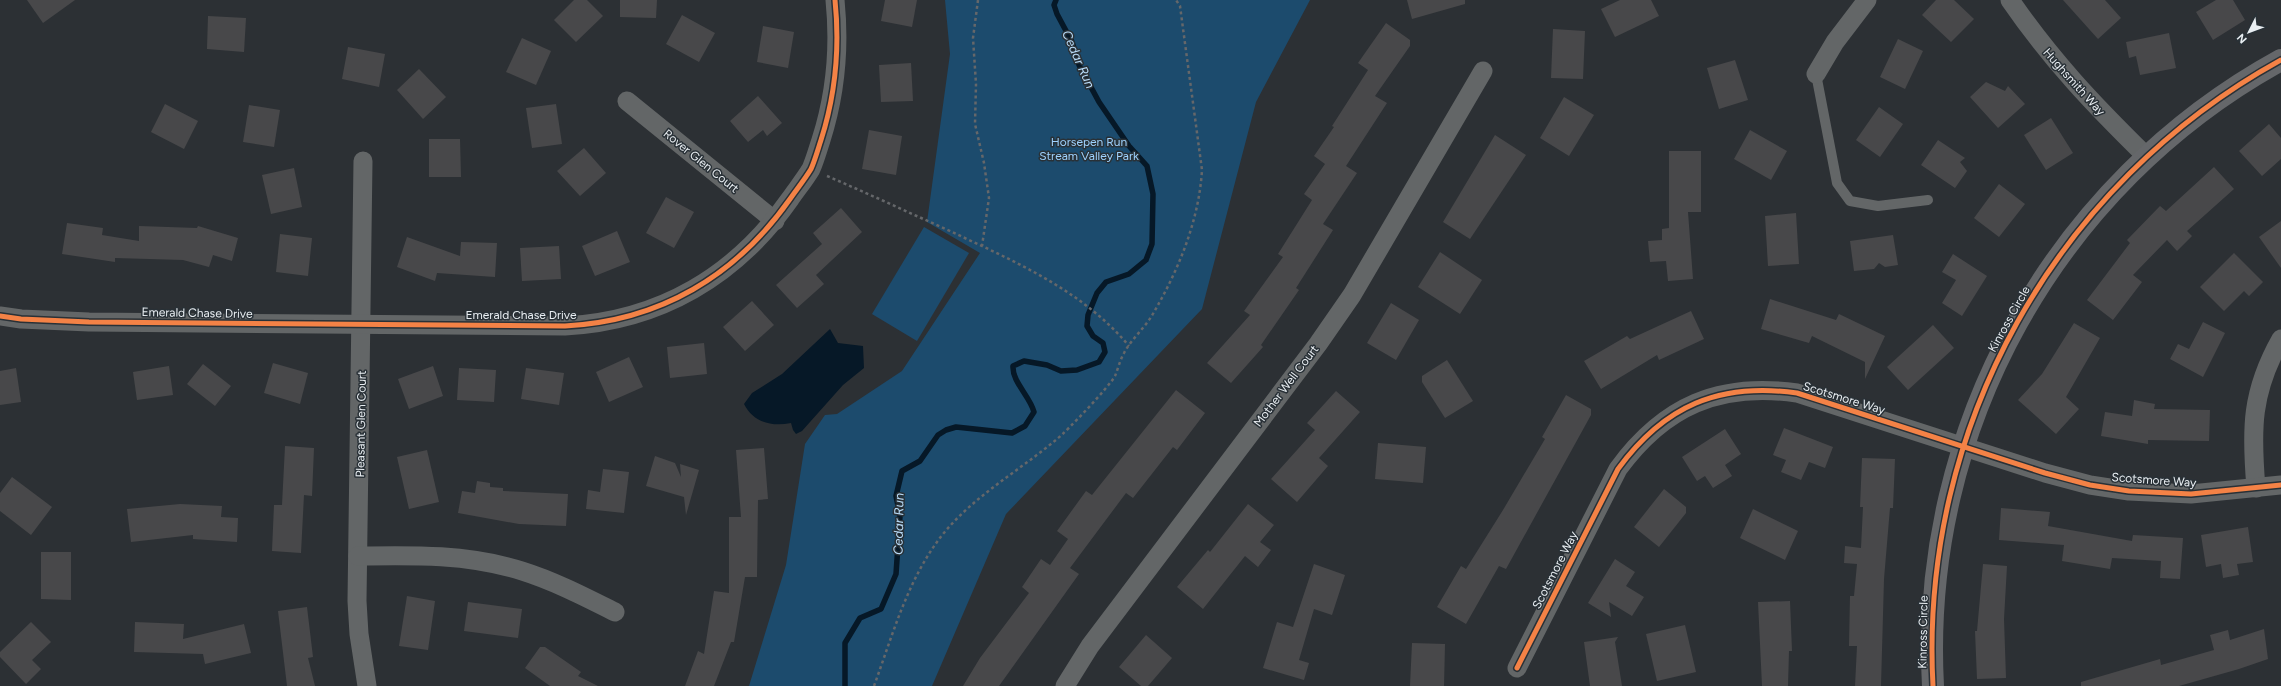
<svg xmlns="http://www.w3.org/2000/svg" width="2281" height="686" font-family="Figtree,sans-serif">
	<rect width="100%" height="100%" fill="#2c3034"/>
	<g fill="#1c4b6d">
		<polygon points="945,0 1310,0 1256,102 1202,309 1006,514 932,686 749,686 786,565 805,444 825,415 837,414 902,371 980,253 927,222 950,54"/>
		<polygon points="924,227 969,253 917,341 872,314"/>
	</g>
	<path fill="#061827" d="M830,329L838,343L863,346L864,368L843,385L802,431L796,434L793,430L791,423C771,427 753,422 744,404L752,393L782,374Z"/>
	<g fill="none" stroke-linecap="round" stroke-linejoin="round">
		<path stroke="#061827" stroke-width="5.5" d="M845,686V643L860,618L881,609L896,574L900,516L896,496L902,471L920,461L938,435L946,430L956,427L1012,433L1025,426L1034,412C1030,396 1012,382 1013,366L1024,361L1047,365L1061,371L1077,370L1099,362L1105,352L1103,343L1093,336L1087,326L1088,315L1097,293L1106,282L1129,274L1146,260L1152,244L1153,194L1147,166L1129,146L1099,102L1079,65L1072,42L1057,14L1054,5L1056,0"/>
	</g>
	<g fill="#48484a">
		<polygon points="27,0 75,0 43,23"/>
		<polygon points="574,0 587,0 603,16 576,42 554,20"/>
		<polygon points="620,0 657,0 656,18 620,17"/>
		<polygon points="885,0 917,0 912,27 881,21"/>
		<polygon points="1407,0 1465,0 1465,4 1412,19"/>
		<polygon points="1620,0 1651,0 1659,16 1615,37 1601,9"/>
		<polygon points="1936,0 1954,0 1974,19 1951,42 1922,15"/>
		<polygon points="2063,0 2105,0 2121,18 2098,39"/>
		<polygon points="2216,0 2233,0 2245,20 2213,40 2196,12"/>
		<polygon points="682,15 715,33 699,62 666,44"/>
		<polygon points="208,16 246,18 244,52 207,49"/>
		<polygon points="1386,23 1410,40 1410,46 1375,96 1387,103 1346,166 1357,173 1323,224 1333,230 1296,288 1299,290 1261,345 1263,347 1231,383 1207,363 1250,315 1244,311 1283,257 1278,254 1312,200 1304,194 1325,164 1314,156 1334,127 1332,126 1368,70 1358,63"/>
		<polygon points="763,26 794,32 788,68 757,62"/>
		<polygon points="1553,29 1585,31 1583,79 1551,78"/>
		<polygon points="2169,33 2176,68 2140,75 2136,56 2129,58 2126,42"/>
		<polygon points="522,38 551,51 536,85 506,72"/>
		<polygon points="1898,39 1923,51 1905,89 1880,77"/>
		<polygon points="348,47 385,54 379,87 342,79"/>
		<polygon points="1735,60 1748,100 1719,109 1707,68"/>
		<polygon points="911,63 913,101 881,102 879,65"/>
		<polygon points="419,69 446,97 423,119 397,90"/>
		<polygon points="1986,82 2005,91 2008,86 2025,104 1998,128 1970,97"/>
		<polygon points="758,96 782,123 767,136 763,130 748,142 730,121"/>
		<polygon points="1564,97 1594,115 1569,156 1540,138"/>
		<polygon points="165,104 198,121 184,149 151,132"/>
		<polygon points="556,104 562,144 532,148 526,108"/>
		<polygon points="249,105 280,110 274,147 243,142"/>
		<polygon points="1879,107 1903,124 1880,157 1856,140"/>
		<polygon points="2051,118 2073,153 2046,170 2024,135"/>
		<polygon points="2269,124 2281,138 2281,159 2262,176 2239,151"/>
		<polygon points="869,130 902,136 896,175 862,169"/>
		<polygon points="1750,130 1787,151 1771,180 1734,159"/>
		<polygon points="1495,135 1526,155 1470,239 1443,222"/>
		<polygon points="429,139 460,139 461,177 429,177"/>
		<polygon points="1938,140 1965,158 1960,162 1967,171 1955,188 1921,165"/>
		<polygon points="584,148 606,173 580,196 557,171"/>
		<polygon points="1669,151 1701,151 1701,212 1688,212 1693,279 1668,281 1666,261 1650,262 1648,241 1662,240 1662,229 1669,228"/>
		<polygon points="2214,167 2234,189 2187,231 2192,236 2177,251 2167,240 2133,275 2142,282 2113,320 2087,300 2130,243 2127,240 2160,206 2166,211"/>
		<polygon points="294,168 302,207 271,214 262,175"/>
		<polygon points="1999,184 2025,204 1999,237 1974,218"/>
		<polygon points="666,197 694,212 674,248 646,233"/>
		<polygon points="841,208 862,232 816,275 824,284 797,308 776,285 822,244 813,233"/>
		<polygon points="1796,213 1799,264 1768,266 1765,216"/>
		<polygon points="2281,221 2281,268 2259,237"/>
		<polygon points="67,223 103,228 102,235 139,241 139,226 197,228 198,226 238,238 232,261 213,255 209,267 183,260 115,258 115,262 62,254"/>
		<polygon points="617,231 630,262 595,276 582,246"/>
		<polygon points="280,234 312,238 308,276 276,272"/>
		<polygon points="1893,235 1898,265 1885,267 1879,263 1874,269 1854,271 1850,241"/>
		<polygon points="407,237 460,256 461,242 497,243 495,277 437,273 435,281 397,267"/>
		<polygon points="559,246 561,279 522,281 520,248"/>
		<polygon points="1440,252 1482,280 1460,314 1418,287"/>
		<polygon points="2234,253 2263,282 2249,296 2244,291 2224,311 2200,287"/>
		<polygon points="1953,254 1987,276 1962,316 1942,303 1956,280 1942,272"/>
		<polygon points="1770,299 1836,320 1839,314 1885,336 1865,379 1865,362 1812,336 1809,343 1761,329"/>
		<polygon points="752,301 774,325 745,351 723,327"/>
		<polygon points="1391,303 1419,320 1396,360 1367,343"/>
		<polygon points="1691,311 1704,339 1659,360 1657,355 1601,389 1584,361 1627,336 1630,339"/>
		<polygon points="2203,322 2225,333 2203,377 2170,359 2178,344 2189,349"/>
		<polygon points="2074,323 2100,338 2066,397 2079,409 2056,434 2018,400 2042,374"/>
		<polygon points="1933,325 1954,348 1908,390 1887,367"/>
		<polygon points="704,343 707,374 670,378 667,347"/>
		<polygon points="629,357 643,387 609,402 596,372"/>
		<polygon points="1447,360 1473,401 1445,418 1422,382 1422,376"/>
		<polygon points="273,363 308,373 300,404 264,393"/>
		<polygon points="203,364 231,386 215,406 187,384"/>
		<polygon points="169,366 173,395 137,400 133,372"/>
		<polygon points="433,366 443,396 409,409 398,379"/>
		<polygon points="16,368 21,402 0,405 0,371"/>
		<polygon points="459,368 496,370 494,402 457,400"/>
		<polygon points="526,368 564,373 559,405 521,399"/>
		<polygon points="1176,390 1205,413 1177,450 1173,447 1133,498 1126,493 1070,568 1079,574 999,686 963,686 980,658 1029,593 1022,587 1041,559 1050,565 1068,539 1057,531 1086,491 1092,495"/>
		<polygon points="1336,391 1360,412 1319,458 1328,466 1297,502 1271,479 1315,430 1307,423"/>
		<polygon points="1566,395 1591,409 1591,415 1506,569 1499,566 1466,624 1437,607 1461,566 1466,569 1503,510 1545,439 1542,437"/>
		<polygon points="2134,400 2155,404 2154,409 2210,410 2209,441 2148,440 2148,444 2101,436 2105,412 2132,416"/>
		<polygon points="1784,428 1833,447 1825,468 1809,462 1801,480 1781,472 1786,460 1773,455"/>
		<polygon points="1725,429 1741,454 1725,465 1732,476 1713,488 1705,476 1697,481 1682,457"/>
		<polygon points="1378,443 1426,447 1423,483 1375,479"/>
		<polygon points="285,446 314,448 312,496 304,495 301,553 272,551 274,505 282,505"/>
		<polygon points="764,448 768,499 758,500 757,577 745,577 734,642 731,642 714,686 685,686 698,651 704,654 714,591 729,593 729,517 741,517 736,450"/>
		<polygon points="427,450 439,502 409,509 397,457"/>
		<polygon points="655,456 675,463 681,477 680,464 699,470 686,515 684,497 646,486"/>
		<polygon points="1862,458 1895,459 1893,508 1890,508 1884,579 1881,686 1855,686 1857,646 1849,646 1850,596 1854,596 1857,564 1844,563 1845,546 1861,548 1863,507 1860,507"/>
		<polygon points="603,469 629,472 624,513 586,509 588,490 600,492"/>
		<polygon points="12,477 52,507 31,535 0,511 0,493"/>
		<polygon points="477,481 490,483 490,487 503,488 503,491 568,494 566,526 519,524 458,513 462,491 475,493"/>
		<polygon points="1664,489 1686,507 1686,513 1659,547 1634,527"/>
		<polygon points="180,504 222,506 221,517 238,518 237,542 193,539 193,535 131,542 127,509"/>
		<polygon points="1248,504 1274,525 1260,542 1271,550 1258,567 1245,556 1203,609 1177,587 1208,550 1210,552"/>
		<polygon points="2001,508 2050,512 2048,526 2132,541 2133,535 2183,538 2180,579 2160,578 2161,561 2112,558 2110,569 2062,561 2064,545 1999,540"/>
		<polygon points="1753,509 1798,531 1785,560 1740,538"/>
		<polygon points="2248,527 2253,562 2237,564 2239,575 2223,578 2221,564 2206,567 2201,535"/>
		<polygon points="41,552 71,552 71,600 41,599"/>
		<polygon points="1615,559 1635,572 1626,586 1644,597 1632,616 1609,602 1611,617 1588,603"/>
		<polygon points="1314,564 1345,575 1332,615 1314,609 1299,660 1309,663 1304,680 1263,668 1277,622 1293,627"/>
		<polygon points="1983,564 2007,566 2004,619 2006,678 1977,679 1975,631 1977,631"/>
		<polygon points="407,596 435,601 428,650 399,646"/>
		<polygon points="1790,601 1792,651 1789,651 1788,686 1762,686 1758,602"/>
		<polygon points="468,602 522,609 518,638 464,631"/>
		<polygon points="307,607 313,657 308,658 315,686 287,686 278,611"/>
		<polygon points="31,622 51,642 32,660 41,669 26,684 0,657 0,652"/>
		<polygon points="135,622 184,624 183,639 244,624 251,653 205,664 203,654 134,652"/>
		<polygon points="1685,625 1696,672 1657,681 1646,634"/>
		<polygon points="2264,629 2268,659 2239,669 2179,686 2081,686 2081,682 2160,659 2161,665 2214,650 2210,635 2228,630 2230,640"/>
		<polygon points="1146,635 1172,658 1148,686 1141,686 1119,667"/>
		<polygon points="1618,637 1615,642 1622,686 1590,686 1584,642"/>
		<polygon points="1412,643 1445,644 1444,686 1410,686"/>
		<polygon points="540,647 545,647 581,672 578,676 598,686 550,686 525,668"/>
	</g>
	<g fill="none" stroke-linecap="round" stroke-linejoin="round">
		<g stroke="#65676a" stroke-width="2.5" stroke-dasharray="3 3" stroke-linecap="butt">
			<polyline points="978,0 973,38 976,84 975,124 984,163 989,198 982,246"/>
			<path d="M827,176C869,194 910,213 952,232C1016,262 1083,291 1129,346"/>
			<path d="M874,686C893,634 908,578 943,534C975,495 1019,471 1057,439C1067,431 1109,387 1115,376C1118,369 1120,360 1124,353C1132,338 1146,327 1154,312C1179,269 1199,220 1202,170L1180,6L1176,0"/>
		</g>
		<polyline stroke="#636667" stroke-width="10" points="1816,74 1837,183 1850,201 1878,206 1928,200"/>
		<g stroke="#636667" stroke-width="19">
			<path d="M2010,0C2052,61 2094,105 2146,156"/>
			<polyline points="1816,74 1835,42 1867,0"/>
			<polyline points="627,101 775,221"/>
			<polyline points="363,161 357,601 359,634 367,686"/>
			<path d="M0,316L21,319L89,322L565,326C660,321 736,276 790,199C797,189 805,179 811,169C815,160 818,149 821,140C836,93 840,49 835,0"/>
			<path d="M2256,488C2251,429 2251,392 2281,339"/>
			<path d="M358,556C414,555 469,554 522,571C554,581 585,597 615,612"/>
			<path d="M1517,668L1618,469C1664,406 1719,382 1797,393L2045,473L2090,485L2129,491L2191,494L2281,485"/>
			<polyline points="1065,686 1090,646 1318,344 1352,295 1483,71"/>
		</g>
		<path stroke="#65676a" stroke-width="22" d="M1933,686C1919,428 2055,184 2281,60"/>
		<g stroke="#293137" stroke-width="8">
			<g id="cycleway">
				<path d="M0,316L21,319L89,322L565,326C660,321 736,276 790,199C797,189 805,179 811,169C815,160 818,149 821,140C836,93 840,49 835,0"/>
				<path d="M1517,668L1618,469C1664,406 1719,382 1797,393L2045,473L2090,485L2129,491L2191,494L2281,485"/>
				<path d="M1933,686C1919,428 2055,184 2281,60"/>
			</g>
		</g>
		<use href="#cycleway" stroke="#f48246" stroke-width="5"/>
	</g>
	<g text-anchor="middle" stroke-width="3" stroke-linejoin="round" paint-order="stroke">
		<g font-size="12" fill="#e9eef2" stroke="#293137">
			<text transform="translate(2074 82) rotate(48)" y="4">Hughsmith Way</text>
			<text transform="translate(701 161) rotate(39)" y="4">Rover Glen Court</text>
			<text transform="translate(197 313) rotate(1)" y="4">Emerald Chase Drive</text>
			<text x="521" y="319">Emerald Chase Drive</text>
			<text transform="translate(2009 319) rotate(-61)" y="4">Kinross Circle</text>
			<text transform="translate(1286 386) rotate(-53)" y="4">Mother Well Court</text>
			<text transform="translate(1844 398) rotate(17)" y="4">Scotsmore Way</text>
			<text transform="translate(361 424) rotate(-89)" y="4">Pleasant Glen Court</text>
			<text transform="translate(2154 480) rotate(4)" y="4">Scotsmore Way</text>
			<text transform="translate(1555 570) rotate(-63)" y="4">Scotsmore Way</text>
			<text transform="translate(1923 632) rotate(-89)" y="4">Kinross Circle</text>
		</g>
		<g font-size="12" fill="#9ed2fe" stroke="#293137">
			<text x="1089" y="146">Horsepen Run<tspan x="1089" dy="14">Stream Valley Park</tspan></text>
		</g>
		<g font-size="13" font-style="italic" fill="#b8dbf8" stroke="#293137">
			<text transform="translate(1079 59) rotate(66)" y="5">Cedar Run</text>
			<text transform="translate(898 524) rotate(-89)" y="5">Cedar Run</text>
		</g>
	</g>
	<g transform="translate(2249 32) rotate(228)" stroke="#293137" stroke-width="3" paint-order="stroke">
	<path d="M0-3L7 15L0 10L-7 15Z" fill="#e9eef2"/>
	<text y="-6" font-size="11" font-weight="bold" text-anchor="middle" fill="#e9eef2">N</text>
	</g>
</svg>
